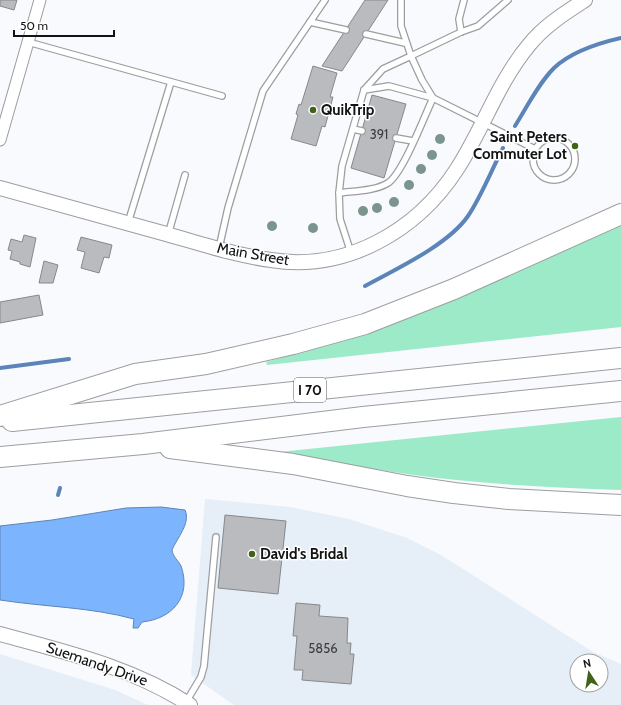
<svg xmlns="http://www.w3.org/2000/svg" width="621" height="705" font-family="Cabin,sans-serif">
	<rect width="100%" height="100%" fill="#f8fafd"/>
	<g fill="#e6eef7" fill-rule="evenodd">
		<path d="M205,499L290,507L349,519L407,538L441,555L593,652L621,664V705H234L191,675ZM577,661H601V685H577Z"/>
		<polygon points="0,654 115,690 148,705 0,705"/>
	</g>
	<g fill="#9ceac7">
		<polygon points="621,225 621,327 267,365 266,362 349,339 429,310"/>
		<path d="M621,417V490C539,487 456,483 375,469C343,464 311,458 279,452Z"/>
	</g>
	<path fill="#7cb5fe" stroke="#5c84b8" d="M161,507L185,510C191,523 177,538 172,550C173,557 178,560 181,566C192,597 172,619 142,622L138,628H133L134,619C90,607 45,607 0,600V526L52,520L126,508Z"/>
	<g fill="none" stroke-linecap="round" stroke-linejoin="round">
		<g stroke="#5c84b8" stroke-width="4">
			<path d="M515,126C527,107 538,84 554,68C571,52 599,43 621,38"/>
			<path d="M365,286C396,269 448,245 468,216C481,197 492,169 503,148"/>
			<polyline points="0,368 69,359"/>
			<polyline points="58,495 60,488"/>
		</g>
	</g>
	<g fill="#b9bbbe" stroke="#86898b">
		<polygon points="0,0 17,0 14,10 0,6"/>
		<polygon points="365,0 388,0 342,71 322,66"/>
		<polygon points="313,66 337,73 330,97 333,97 325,127 322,126 316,146 291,139 298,115 296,114 299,104 301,105"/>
		<polygon points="372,95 406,104 384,178 351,168"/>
		<polygon points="24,235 36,238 30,267 20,264 20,262 10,259 12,251 8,250 11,239 22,242"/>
		<polygon points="81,237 112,245 109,258 104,257 99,273 81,268 85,252 77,250"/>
		<polygon points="44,261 58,265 53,283 39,283"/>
		<polygon points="39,295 43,315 0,323 0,302"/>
		<polygon points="225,515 286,521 278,594 218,588"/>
		<polygon points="296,603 320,605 319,616 348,618 347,643 351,643 350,654 354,654 351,684 302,680 303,670 294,670 297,636 293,636"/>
	</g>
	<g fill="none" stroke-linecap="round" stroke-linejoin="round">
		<g stroke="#9c9ea0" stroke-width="8">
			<g id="service">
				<polyline points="508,0 478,26 461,32 411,56 422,80 433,98 535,149"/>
				<polyline points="310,22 346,30"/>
				<polyline points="461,32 459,19 464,0"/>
				<polyline points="366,34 405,43"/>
				<polyline points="28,42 222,96"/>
				<polyline points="353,129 362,131"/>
				<circle cx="554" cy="159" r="21"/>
				<polyline points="396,138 413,141"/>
				<path d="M339,193C354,191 375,191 388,183C403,173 424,117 433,98L389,86L364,90"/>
				<polyline points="128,223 171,82"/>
				<polyline points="168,235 185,175"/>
				<polyline points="219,248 228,208 263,91 325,0"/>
				<polyline points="351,253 340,219 339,193 342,166 364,90 383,69 411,56 401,26 401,0"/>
				<polyline points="186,702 201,677 204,666 216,537"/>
			</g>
		</g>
		<g stroke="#9c9ea0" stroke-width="13">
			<polyline id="minor" points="0,140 40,0"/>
		</g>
		<g stroke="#9c9ea0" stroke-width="16">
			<g id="tertiary">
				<path d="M0,188C53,203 106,217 159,232C196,242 233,255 271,260C346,272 417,231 457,169C483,129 498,82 529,45C544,26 565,13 585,0"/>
				<path d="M0,634C65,652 132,667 190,705"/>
			</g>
		</g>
		<g stroke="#9c9ea0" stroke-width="22">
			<g id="motorway">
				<polyline points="0,416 135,374 206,364 293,344 365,324 454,289 621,214"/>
				<polyline points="12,421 621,358"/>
				<polyline points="170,448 293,464 407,486 454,493 509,499 621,505"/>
				<polyline points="0,457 143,444 363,417 621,391"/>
			</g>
		</g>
		<use href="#service" stroke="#fff" stroke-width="5.5"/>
		<use href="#minor" stroke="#fff" stroke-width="11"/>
		<use href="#tertiary" stroke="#fff" stroke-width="14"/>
		<use href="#motorway" stroke="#fff" stroke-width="20"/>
	</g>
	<g fill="#7a958c">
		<circle cx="440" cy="139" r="5"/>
		<circle cx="432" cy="155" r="5"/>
		<circle cx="421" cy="169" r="5"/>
		<circle cx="409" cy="185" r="5"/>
		<circle cx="394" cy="202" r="5"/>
		<circle cx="377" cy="208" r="5"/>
		<circle cx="363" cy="211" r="5"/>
		<circle cx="272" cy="226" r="5"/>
		<circle cx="313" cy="228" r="5"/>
	</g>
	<g fill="#416218" stroke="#fff" stroke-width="1.5">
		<circle cx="313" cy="110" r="4"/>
		<circle cx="575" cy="146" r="4"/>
		<circle cx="252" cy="554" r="4"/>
	</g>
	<g text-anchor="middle" stroke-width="3" stroke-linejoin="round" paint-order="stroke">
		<g font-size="13" fill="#3c3d3e">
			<text x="379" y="139">391</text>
			<text x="323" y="653">5856</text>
		</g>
		<rect fill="#fff" stroke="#595a5a" stroke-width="1" x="294" y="378" width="32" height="24" rx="3"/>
		<g font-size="14" font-weight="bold" fill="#121314">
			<text x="310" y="395">I 70</text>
		</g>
		<g font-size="15" font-weight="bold" fill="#121314" stroke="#fff" text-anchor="start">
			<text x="321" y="115">QuikTrip</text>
			<text x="567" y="142" text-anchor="end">Saint Peters<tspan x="567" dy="17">Commuter Lot</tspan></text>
			<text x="260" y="559">David's Bridal</text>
		</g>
		<g font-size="15" fill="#121314" stroke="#fff">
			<text transform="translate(253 254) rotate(10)" y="5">Main Street</text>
			<text transform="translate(97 664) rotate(19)" y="5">Suemandy Drive</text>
		</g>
	</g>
	<g transform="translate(589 673) rotate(348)"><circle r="19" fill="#ffffff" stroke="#a0a1a1"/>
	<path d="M0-3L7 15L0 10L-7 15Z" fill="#416218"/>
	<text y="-6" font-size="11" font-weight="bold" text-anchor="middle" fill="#121314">N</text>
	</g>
	<path d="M14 30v6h100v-6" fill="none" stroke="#121314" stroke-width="2"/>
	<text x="20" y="30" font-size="12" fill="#121314" stroke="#ffffff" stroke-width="3" paint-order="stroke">50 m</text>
</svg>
